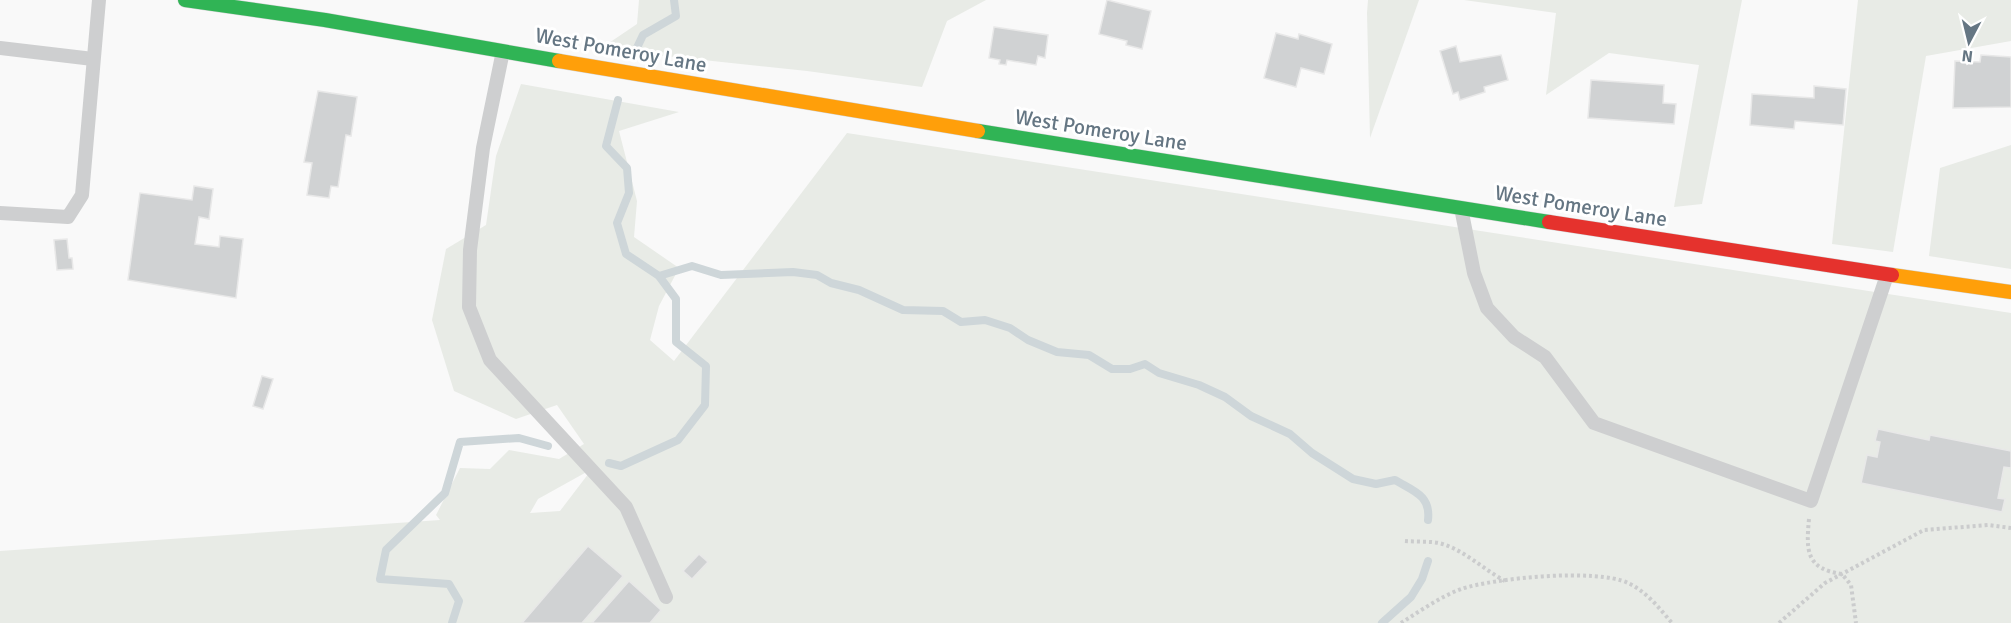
<svg xmlns="http://www.w3.org/2000/svg" width="2011" height="623" font-family="Signika,sans-serif">
	<rect width="100%" height="100%" fill="#f9f9f9"/>
	<g fill="#e8ebe6" fill-rule="evenodd">
		<polygon points="639,0 986,0 947,21 922,87 807,71 600,49 637,24"/>
		<polygon points="1368,0 1419,0 1370,138 1367,13"/>
		<polygon points="1464,0 1742,0 1702,204 1674,207 1699,65 1609,53 1546,95 1556,13"/>
		<polygon points="1858,0 2011,0 2011,41 1926,56 1893,252 1832,244"/>
		<path d="M521,84L679,112L619,131L637,201L634,237L679,268L659,306L650,340L674,361L847,133L2011,313V623H0V551L440,520L436,515L460,468L490,469L509,450L559,459L584,444L557,405L516,419L454,391L432,320L446,249L486,225L496,156ZM592,469L560,511L530,513L538,499Z"/>
		<polygon points="2011,145 2011,269 1929,256 1940,168"/>
	</g>
	<g fill="none" stroke-linecap="round" stroke-linejoin="round">
		<g stroke="#ced6d9" stroke-width="8">
			<polyline points="634,54 643,35 676,16 674,0"/>
			<path d="M659,276L692,266L721,275L793,272L817,275L831,283L859,290L903,310L943,311L961,322L985,320L1010,328L1028,340L1057,352L1089,355L1112,369H1130L1145,364L1159,373L1199,385L1225,397L1251,416L1290,434L1312,453L1353,479L1376,484L1395,480C1413,491 1431,495 1428,520"/>
			<polyline points="609,463 621,466 678,440 705,405 706,366 676,342 676,299 659,276 626,254 617,223 629,193 627,168 606,146 618,100"/>
			<polyline points="452,623 459,601 449,584 380,579 386,550 445,493 460,442 519,438 548,446"/>
			<polyline points="1382,623 1411,597 1422,579 1428,561"/>
		</g>
	</g>
	<g fill="#d0d2d3" stroke="#e8e8e8" stroke-width="1.5">
		<polygon points="1107,0 1151,11 1142,49 1126,45 1127,41 1099,34"/>
		<polygon points="994,27 1048,35 1045,58 1038,56 1036,65 1007,60 1006,65 999,64 1000,60 989,58"/>
		<polygon points="1276,33 1298,39 1299,34 1332,44 1324,74 1301,68 1296,87 1264,78"/>
		<polygon points="1456,46 1460,62 1501,55 1508,80 1484,87 1485,92 1460,100 1458,92 1453,94 1440,51"/>
		<polygon points="1981,55 2011,57 2011,107 1953,108 1955,61 1980,62"/>
		<polygon points="1591,80 1664,85 1663,103 1676,104 1674,124 1588,118"/>
		<polygon points="1814,86 1846,89 1843,125 1795,121 1794,129 1750,125 1752,94 1814,98"/>
		<polygon points="318,91 357,97 351,136 346,135 338,187 331,186 329,198 307,195 312,163 304,162"/>
		<polygon points="194,186 213,189 209,219 199,217 195,244 219,247 220,236 243,239 236,298 128,280 140,193 192,200"/>
		<polygon points="67,239 69,258 72,258 73,269 57,270 54,240"/>
		<polygon points="262,376 273,379 263,409 253,406"/>
		<polygon points="1878,429 1929,440 1930,435 2011,451 2011,468 2004,467 1998,498 2005,499 2002,512 1861,483 1867,455 1877,457 1880,442 1875,441"/>
		<polygon points="588,546 623,576 582,623 522,623"/>
		<polygon points="699,554 708,562 692,579 683,571"/>
		<polygon points="629,581 661,610 650,623 592,623"/>
	</g>
	<g fill="none" stroke-linecap="round" stroke-linejoin="round">
		<g stroke="#d5d6d7" stroke-width="15">
			<g id="fast">
				<polyline points="185,0 325,20 559,61"/>
				<polyline points="978,131 1549,222"/>
			</g>
		</g>
		<g stroke="#d5d6d7" stroke-width="15">
			<g id="slow">
				<polyline points="559,61 978,131"/>
				<polyline points="1892,275 2011,292"/>
			</g>
		</g>
		<g stroke="#d5d6d7" stroke-width="15">
			<polyline id="jam" points="1549,222 1892,275"/>
		</g>
		<g stroke="#cbcccd" stroke-width="4" stroke-dasharray="3 3" stroke-linecap="butt">
			<path d="M1809,519C1806,551 1806,569 1842,574L1851,585L1856,623"/>
			<path d="M1405,541C1416,542 1428,541 1439,543C1463,549 1483,569 1505,581"/>
			<path d="M1401,623C1420,611 1440,597 1461,589C1494,578 1597,568 1628,583C1646,591 1660,609 1672,623"/>
			<polyline points="1779,623 1825,583 1924,530 1988,525 2011,528"/>
		</g>
		<g stroke="#cecfd0" stroke-width="14">
			<polyline points="0,48 93,59"/>
			<polyline points="503,51 483,148 470,250 469,307 490,360 626,507 666,597"/>
			<polyline points="1461,208 1474,273 1487,308 1514,337 1545,357 1594,423 1811,501 1887,275"/>
			<polyline points="0,213 68,217 82,195 99,0"/>
		</g>
		<use href="#fast" stroke="#30b455" stroke-width="14"/>
		<use href="#slow" stroke="#ff9f0a" stroke-width="14"/>
		<use href="#jam" stroke="#e5322d" stroke-width="14"/>
	</g>
	<g text-anchor="middle" stroke-width="6" stroke-linejoin="round" paint-order="stroke">
		<g font-size="21" fill="#657683" stroke="#fff">
			<text transform="translate(621 50) rotate(10)" y="7">West Pomeroy Lane</text>
			<text transform="translate(1101 130) rotate(9)" y="7">West Pomeroy Lane</text>
			<text transform="translate(1581 206) rotate(9)" y="7">West Pomeroy Lane</text>
		</g>
	</g>
	<g transform="translate(1969 42) rotate(187)" stroke="#ffffff" stroke-width="4.5" paint-order="stroke">
	<path d="M0-4.5L10 22L0 15L-10 22Z" fill="#657683"/>
	<text y="-9" font-size="16" font-weight="bold" text-anchor="middle" fill="#657683">N</text>
	</g>
</svg>
